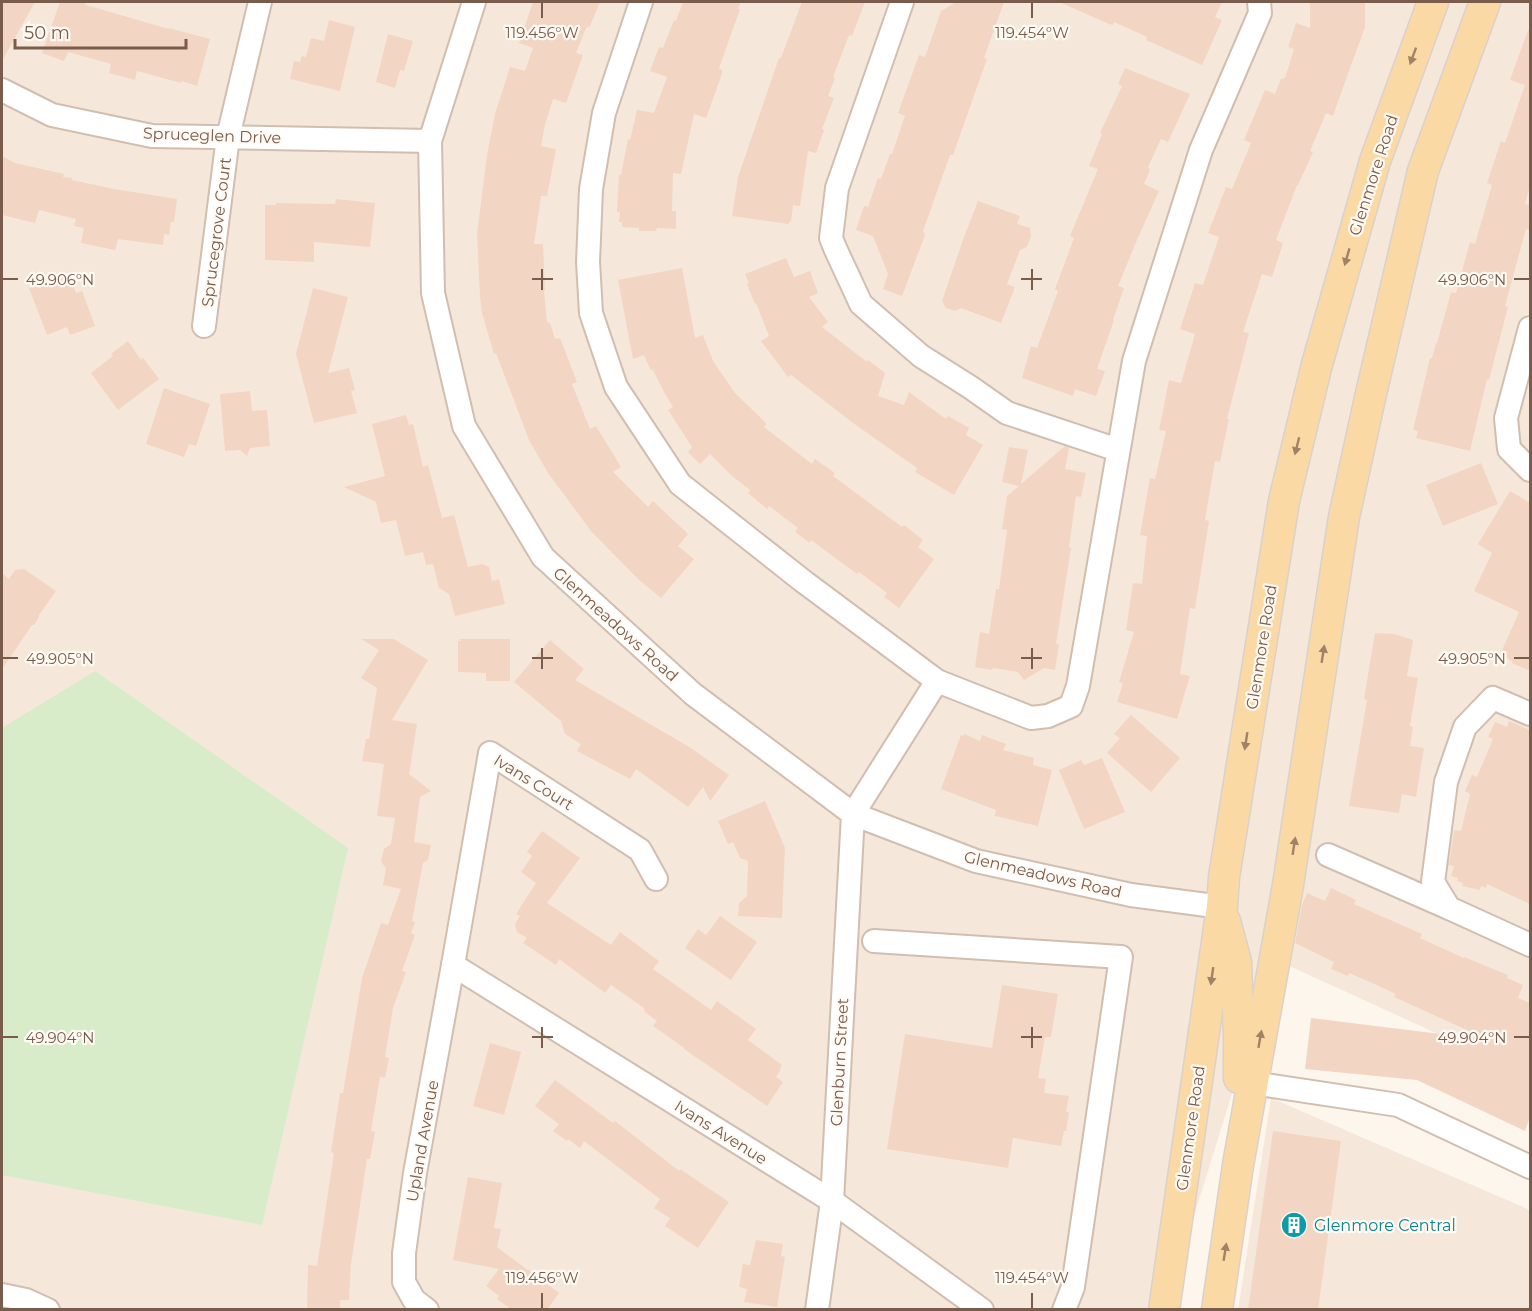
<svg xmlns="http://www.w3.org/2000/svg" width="1532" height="1311" font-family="Montserrat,sans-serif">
	<rect width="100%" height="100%" fill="#fdf6ec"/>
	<g fill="#f5e8da">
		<polygon points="2,2 1530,2 1530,1076 1274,959 1165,1309 2,1310"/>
		<polygon points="1271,1098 1530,1210 1530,1309 1238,1310"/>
	</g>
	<polygon fill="#d8ecc9" points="95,671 348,848 262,1225 2,1175 2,728"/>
	<g fill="#f3d5c3">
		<polygon points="2,2 35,2 2,61"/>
		<polygon points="60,2 84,2 86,5 169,29 169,28 210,39 197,86 181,81 181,83 137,71 135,80 109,73 111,64 68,52 64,61 42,53"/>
		<polygon points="533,2 600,2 590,26 586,28 576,53 583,55 566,103 553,99 545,125 541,146 556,149 547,196 541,196 534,244 543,244 545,291 544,291 547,322 550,323 555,339 560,338 577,382 572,384 590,429 596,426 621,467 613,472 648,507 653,501 688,534 678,546 694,559 661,598 638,579 591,531 548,473 529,440 496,353 494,354 482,313 480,297 477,234 487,155 495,114 510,67 525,71 533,48 519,43"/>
		<polygon points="683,2 741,2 738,9 740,9 719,68 722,70 722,74 706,118 694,114 681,174 673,173 672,211 676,211 676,229 657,228 656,231 639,231 639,228 622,227 622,222 619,222 620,212 617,212 619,175 621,175 628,139 630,140 637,110 654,113 667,77 650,71 659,47 663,48 674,20 676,21"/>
		<polygon points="802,2 865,2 852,36 849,35 833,77 835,78 828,96 834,98 822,129 824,130 816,153 808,151 800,206 793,205 791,222 789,222 789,224 732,216 738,177 779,58 781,58"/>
		<polygon points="954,2 1004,2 984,58 987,59 953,155 950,155 923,231 925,235 902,296 883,289 888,274 873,236 856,230 864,206 868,207 878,178 881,179 890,154 892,154 905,116 898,113 919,55 925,57 941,11 953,4"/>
		<polygon points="1059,2 1222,2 1215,17 1222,20 1202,65 1146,40 1147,37 1114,22 1113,25 1109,24"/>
		<polygon points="1310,2 1365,2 1365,27 1336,107 1333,116 1326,113 1310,151 1313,152 1298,185 1297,185 1276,240 1283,243 1272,277 1262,274 1243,332 1249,333 1227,419 1229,419 1220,462 1215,461 1205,520 1209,521 1195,609 1190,608 1180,674 1190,676 1177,719 1117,702 1123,683 1119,682 1134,632 1126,630 1133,583 1142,584 1147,536 1140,535 1150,478 1155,479 1166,431 1159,430 1169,380 1181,383 1195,334 1180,329 1195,283 1203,285 1219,237 1208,233 1226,187 1232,189 1251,143 1244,140 1265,90 1275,94 1281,79 1285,78 1294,49 1288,47 1296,23 1310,28"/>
		<polygon points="329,20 355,27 340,91 290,79 294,61 300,62 302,56 306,57 311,38 324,41"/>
		<polygon points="1528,30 1530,31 1530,186 1525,204 1530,205 1530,230 1526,229 1505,306 1508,307 1489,380 1487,379 1470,451 1416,438 1418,431 1413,430 1430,358 1432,358 1436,343 1437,343 1451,292 1456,293 1470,242 1475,244 1492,185 1487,183 1501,141 1505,143 1525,85 1510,80"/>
		<polygon points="388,34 413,41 404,71 400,70 395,88 376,82"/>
		<polygon points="1125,68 1190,94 1168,142 1161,139 1148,167 1150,170 1144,184 1159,191 1137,240 1118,286 1124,288 1113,320 1114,320 1097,369 1105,371 1096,396 1075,389 1073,396 1022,378 1031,346 1037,348 1058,291 1055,289 1074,238 1070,236 1098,169 1089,166 1102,134 1100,133 1122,86 1118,84"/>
		<polygon points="2,156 15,163 64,174 63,177 72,178 72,180 114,189 177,199 174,222 171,222 169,235 164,234 163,245 118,239 115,250 81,243 84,228 74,226 76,219 39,210 35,223 2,215"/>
		<polygon points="336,199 375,203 370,247 314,242 314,262 265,260 265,205 276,205 276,203 335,204"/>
		<polygon points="978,201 1020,216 1017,224 1030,228 1031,236 1027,247 1020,250 1007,284 1015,287 1001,323 961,308 955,311 946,308 942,301 964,237"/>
		<polygon points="786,258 794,277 810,271 818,293 809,297 828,322 822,327 867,362 868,360 885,373 878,396 904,405 909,392 946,419 948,416 969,428 966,435 983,445 954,495 915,472 917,468 853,423 791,375 788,377 761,341 769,336 756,303 755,304 747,284 749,283 745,274"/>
		<polygon points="682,268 695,338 703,335 713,361 735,393 767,424 764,427 812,464 815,459 835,473 833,476 902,527 904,525 923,540 918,547 934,559 899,608 884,597 887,593 859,572 857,574 811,540 810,543 795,532 798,528 769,506 767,509 748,493 750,490 732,476 710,454 700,464 688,452 692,447 668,410 673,407 664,392 653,370 650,369 644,355 633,359 618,280"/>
		<polygon points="62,274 70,277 76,293 82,291 95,326 70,335 67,327 47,335 29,288"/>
		<polygon points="313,288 348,297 328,373 349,368 355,390 351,391 357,413 314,423 296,354"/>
		<polygon points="128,341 141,360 143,358 159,379 118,410 91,373 113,356 111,354"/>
		<polygon points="164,388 210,404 196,446 189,444 184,457 146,444"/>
		<polygon points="250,391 252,411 267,410 270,446 250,448 247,456 240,450 225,451 220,394"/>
		<polygon points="406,415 409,425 413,424 423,467 428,465 442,518 454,515 468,567 482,564 489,567 492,581 499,579 505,604 455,616 449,594 439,588 433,564 426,565 423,552 405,556 396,520 381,523 376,502 344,487 385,476 372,424"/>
		<polygon points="1065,446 1069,448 1065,469 1086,473 1081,497 1076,496 1069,547 1071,548 1056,644 1059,644 1055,670 1044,668 1024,680 1018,672 993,668 992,670 975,667 980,632 989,634 996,589 999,589 1007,530 1002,529 1007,496 1019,486 1002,482 1009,447 1028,450 1021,484"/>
		<polygon points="1481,463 1498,504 1443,526 1426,485"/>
		<polygon points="1510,491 1530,503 1530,671 1512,663 1512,661 1500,655 1519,612 1474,591 1492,553 1478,544"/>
		<polygon points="24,569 56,591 39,615 39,617 34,625 32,625 2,669 2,573 9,579 15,570"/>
		<polygon points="1375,633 1394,634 1413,640 1407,676 1418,678 1410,726 1413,727 1410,746 1424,748 1416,797 1402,794 1399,813 1349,806 1367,700 1364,699"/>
		<polygon points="361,639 394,639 428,660 392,720 417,724 409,774 431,791 420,797 414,842 431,845 428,860 423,863 412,921 415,922 411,933 415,935 402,971 406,972 393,1008 385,1057 389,1058 385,1078 380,1077 371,1131 375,1132 370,1159 367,1159 351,1264 349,1300 340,1300 340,1310 307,1310 308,1265 317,1266 334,1153 331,1152 340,1093 343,1093 362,978 381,923 388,925 401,889 383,885 386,869 381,861 384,849 391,844 395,818 377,816 384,764 362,761 366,739 369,739 377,688 361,678 379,650"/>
		<polygon points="460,639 510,639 510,681 486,681 486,673 458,672 458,641 461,641"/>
		<polygon points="550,640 584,669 575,680 691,748 729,775 710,801 703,787 688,807 636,769 630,779 577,751 581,744 565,734 561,721 514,682"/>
		<polygon points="1131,715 1180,758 1151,792 1107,753 1120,738 1114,734"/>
		<polygon points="1509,721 1530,730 1530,904 1487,884 1486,888 1481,886 1480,890 1462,886 1463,883 1457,881 1458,878 1451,876 1454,866 1449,865 1454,830 1461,831 1470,794 1465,791 1472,775 1477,777 1493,739 1488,737 1495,722 1507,727"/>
		<polygon points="964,734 980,741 982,735 1006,744 1003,750 1034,758 1033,765 1052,770 1038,826 995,816 996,810 941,789 961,735 964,736"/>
		<polygon points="1102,758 1125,812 1084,829 1059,770 1081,760 1084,765"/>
		<polygon points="765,801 785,848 782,918 738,916 739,903 747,896 748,861 740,858 733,842 728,844 718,821"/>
		<polygon points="542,831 580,858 547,903 611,945 620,932 659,961 653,969 711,1010 717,1001 756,1029 748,1040 782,1065 780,1068 781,1069 776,1077 783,1082 767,1106 684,1049 684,1048 653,1026 657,1021 645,1012 644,1008 611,985 605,993 559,959 556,965 523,943 527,938 517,932 515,924 520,916 516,914 536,883 521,872 532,856 527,852"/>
		<polygon points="1331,888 1356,900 1354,904 1422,934 1420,938 1464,958 1464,957 1508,975 1507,978 1523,985 1518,998 1530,1003 1530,1117 1525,1131 1417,1080 1305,1069 1311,1018 1489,1040 1394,997 1396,994 1370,982 1349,973 1348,976 1331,969 1334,962 1295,943 1302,905 1307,893 1325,901"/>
		<polygon points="720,916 757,942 731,980 685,948 698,929 706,935"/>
		<polygon points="1002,985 1058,994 1051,1037 1045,1037 1038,1078 1046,1079 1044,1093 1069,1096 1066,1112 1069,1112 1066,1131 1064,1131 1061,1146 1013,1138 1008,1168 887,1149 905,1034 992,1048"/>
		<polygon points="490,1043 521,1052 504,1115 473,1106"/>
		<polygon points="555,1080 613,1123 615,1121 679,1171 680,1169 729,1202 698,1248 665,1226 670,1218 654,1208 660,1199 584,1141 580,1148 568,1139 567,1141 553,1131 559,1124 535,1106"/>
		<polygon points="1273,1131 1341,1141 1318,1310 1248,1310"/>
		<polygon points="468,1177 502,1183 494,1228 501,1229 497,1247 559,1293 547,1310 512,1310 497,1299 499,1296 486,1286 499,1269 453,1260"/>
		<polygon points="756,1240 783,1244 781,1256 785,1257 777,1307 744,1302 747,1289 739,1287 743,1264 750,1265"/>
	</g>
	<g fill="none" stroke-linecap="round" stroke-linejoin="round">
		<g stroke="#d1beb0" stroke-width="26">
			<g id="minor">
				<polyline points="474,2 430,141 433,293 464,426 543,557 693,694 853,814 976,861 1131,895 1222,907"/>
				<polyline points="641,2 604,113 591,189 588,262 591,313 616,387 680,484 803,581 937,681 1031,718 1048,716 1071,706 1078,686 1134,361 1201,150 1260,13 1259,2"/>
				<polyline points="902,2 837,188 831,238 835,248 861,304 921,356 970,387 1007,413 1118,450"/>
				<polyline points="2,90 52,115 152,136 430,141"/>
				<polyline points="204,326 228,137 260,2"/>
				<polyline points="1530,328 1506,418 1509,449 1530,470"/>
				<polyline points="1530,714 1493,698 1465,727 1446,782 1433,882 1449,908 1530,945"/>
				<polyline points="1328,855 1449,908"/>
				<polyline points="874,941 1121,957 1073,1287 1064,1310"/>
				<polyline points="453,965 832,1201 982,1310"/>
				<polyline points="1253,1083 1398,1105 1530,1167"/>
				<polyline points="2,1295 26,1300 48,1310"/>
				<polyline points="427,1310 414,1300 404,1282 404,1253 415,1173 453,965 490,753 640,850 656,879"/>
				<polyline points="817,1310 832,1201 853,814 937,681"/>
			</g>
		</g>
		<g stroke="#dad1cd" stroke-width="33">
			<g id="major">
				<polyline points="1225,921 1236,962 1239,1037 1239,1078"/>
				<polyline points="1164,1310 1222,907 1224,877 1284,501 1316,368 1375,161 1433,2"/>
				<polyline points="1217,1310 1238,1165 1288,885 1344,517 1370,398 1423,171 1485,2"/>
			</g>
		</g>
		<use href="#minor" stroke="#fff" stroke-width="22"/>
		<use href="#major" stroke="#fbd9a5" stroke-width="30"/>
	</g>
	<defs><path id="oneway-solid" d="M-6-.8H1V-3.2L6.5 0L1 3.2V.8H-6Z" transform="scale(1.5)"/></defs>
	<g fill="#a18267">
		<use href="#oneway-solid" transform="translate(1413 56) rotate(110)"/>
		<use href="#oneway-solid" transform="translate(1347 257) rotate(106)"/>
		<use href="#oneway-solid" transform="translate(1297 446) rotate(104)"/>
		<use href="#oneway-solid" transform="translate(1323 654) rotate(-81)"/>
		<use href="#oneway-solid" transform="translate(1246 741) rotate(99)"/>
		<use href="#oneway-solid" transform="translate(1294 846) rotate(-81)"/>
		<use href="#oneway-solid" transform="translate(1212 976) rotate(98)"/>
		<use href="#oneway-solid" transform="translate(1260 1039) rotate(-80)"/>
		<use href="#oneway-solid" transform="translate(1225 1252) rotate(-81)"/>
	</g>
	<path fill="none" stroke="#7a5c4d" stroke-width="2" d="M542,3V18M1032,3V18M542,269V290M1032,269V290M3,279H18M532,279H553M1021,279H1042M1514,279H1529M542,648V669M1032,648V669M3,658H18M532,658H553M1021,658H1042M1514,658H1529M542,1027V1048M1032,1027V1048M3,1037H18M532,1037H553M1021,1037H1042M1514,1037H1529M542,1293V1308M1032,1293V1308"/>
	<defs>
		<g id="building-disc" transform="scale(1.35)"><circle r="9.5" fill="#0f9aa8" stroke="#fffaf3"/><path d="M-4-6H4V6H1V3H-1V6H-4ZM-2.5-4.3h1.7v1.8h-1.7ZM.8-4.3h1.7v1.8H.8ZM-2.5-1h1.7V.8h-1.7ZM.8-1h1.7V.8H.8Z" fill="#fff"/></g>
	</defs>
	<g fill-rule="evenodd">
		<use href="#building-disc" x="1294" y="1225"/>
	</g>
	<g text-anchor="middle" stroke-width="4.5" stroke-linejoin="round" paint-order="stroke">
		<g font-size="16" fill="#7a5c4d" stroke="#fffaf3">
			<text transform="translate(212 135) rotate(2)" y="6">Spruceglen Drive</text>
			<text transform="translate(1373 175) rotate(-72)" y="6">Glenmore Road</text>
			<text transform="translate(216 232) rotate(-83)" y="6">Sprucegrove Court</text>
			<text transform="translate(616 624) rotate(42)" y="6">Glenmeadows Road</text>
			<text transform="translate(1261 647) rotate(-81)" y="6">Glenmore Road</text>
			<text transform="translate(534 782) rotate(32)" y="6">Ivans Court</text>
			<text transform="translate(1043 874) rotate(13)" y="6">Glenmeadows Road</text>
			<text transform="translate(839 1062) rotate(-87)" y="6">Glenburn Street</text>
			<text transform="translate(1190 1128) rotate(-82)" y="6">Glenmore Road</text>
			<text transform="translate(721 1132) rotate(32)" y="6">Ivans Avenue</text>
			<text transform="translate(422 1141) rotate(-80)" y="6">Upland Avenue</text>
		</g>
		<g font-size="16" fill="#0d838f" stroke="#fffaf3" text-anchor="start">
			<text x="1314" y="1231">Glenmore Central</text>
		</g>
	</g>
	<g font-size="15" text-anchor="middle" fill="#7a5c4d" stroke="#fffaf3" stroke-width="4.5" stroke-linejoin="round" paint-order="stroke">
		<text x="542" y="38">119.456°W</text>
		<text x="1032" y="38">119.454°W</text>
		<text x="60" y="285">49.906°N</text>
		<text x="1472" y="285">49.906°N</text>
		<text x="60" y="664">49.905°N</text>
		<text x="1472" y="664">49.905°N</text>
		<text x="60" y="1043">49.904°N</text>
		<text x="1472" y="1043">49.904°N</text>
		<text x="542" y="1283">119.456°W</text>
		<text x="1032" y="1283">119.454°W</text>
	</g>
	<rect width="1532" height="1311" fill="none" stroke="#7a5c4d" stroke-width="6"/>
	<path d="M15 39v9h171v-9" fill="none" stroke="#7a5c4d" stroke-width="3"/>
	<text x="24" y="39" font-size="18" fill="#7a5c4d" stroke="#fffaf3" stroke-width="4.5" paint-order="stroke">50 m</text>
</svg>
